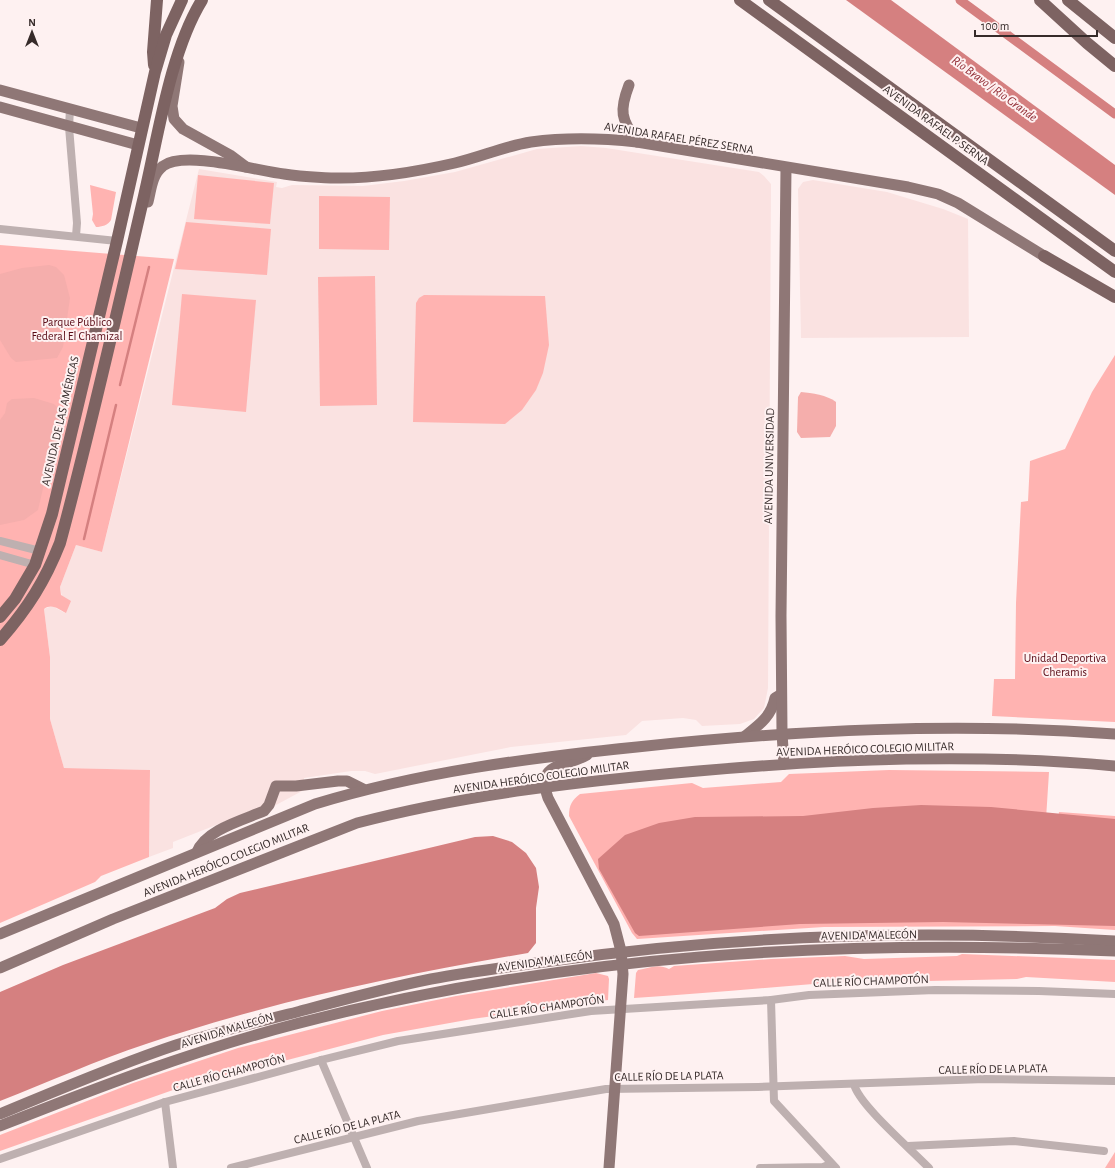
<svg xmlns="http://www.w3.org/2000/svg" width="1115" height="1168" font-family="'Alegreya Sans',sans-serif">
	<rect width="100%" height="100%" fill="#fef1f1"/>
	<g fill="#fae2e1">
		<polygon points="581,146 606,148 759,172 764,176 771,184 768,688 764,708 754,719 740,724 702,726 696,720 683,718 642,721 626,735 511,747 375,774 365,771 351,771 304,778 304,790 276,805 269,810 262,807 173,842 173,848 149,857 150,770 64,768 50,719 50,657 44,609 52,606 65,613 60,587 76,545 102,552 199,169 277,182 276,187 282,188 292,185 363,186 404,181 455,172 537,149"/>
		<polygon points="813,180 887,192 943,209 968,219 969,337 801,338 798,189 803,182"/>
	</g>
	<g fill="#ffb3b1">
		<polygon points="198,175 274,183 270,224 194,219"/>
		<path d="M90,185L116,192L111,220C108,225 102,227 96,227L92,220L93,214Z"/>
		<polygon points="319,196 390,197 389,250 319,249"/>
		<polygon points="186,222 271,229 267,275 175,269"/>
		<path d="M0,245L174,259L102,552L76,545L60,587L61,595L71,601L66,613C58,609 52,603 44,609L50,657V719L64,768L150,770L149,857L101,876L95,882L0,923Z"/>
		<polygon points="375,276 377,405 320,406 318,277"/>
		<polygon points="182,294 256,300 246,412 172,405"/>
		<polygon points="424,295 545,296 549,345 543,373 536,390 522,410 505,424 413,422 416,303 419,298"/>
		<polygon points="1115,355 1115,722 992,716 994,679 1015,679 1016,603 1021,502 1028,501 1030,461 1065,449 1092,392"/>
		<path d="M889,770L1049,772L1046,819L1058,820L1059,812L1115,816V930L1055,926L824,927L637,939L632,933L569,816C569,805 572,800 580,794L692,783L703,788L781,782L789,774Z"/>
		<path d="M962,954L1115,960V982L1026,977L1017,979L884,982L870,980C791,985 713,993 634,998L636,973L638,970C649,968 658,963 669,969L674,966L771,959L845,956L864,959L957,956Z"/>
		<polygon points="596,973 608,976 609,979 608,1000 472,1019 383,1035 173,1090 0,1151 0,1135 133,1083 238,1048 382,1011 456,996"/>
		<polygon points="1115,1152 1115,1168 1105,1168"/>
	</g>
	<g fill="#f5aeac">
		<polygon points="49,265 56,267 64,275 70,298 63,347 57,358 16,362 11,358 0,340 0,274 22,268"/>
		<path d="M801,392C812,393 827,395 836,402V426L830,437L801,438L797,432L798,397Z"/>
		<polygon points="34,398 54,404 61,411 38,510 24,520 0,525 0,420 5,413 7,403 12,399"/>
	</g>
	<g fill="#d58080">
		<polygon points="846,0 891,0 1115,165 1115,195"/>
		<polygon points="921,805 991,807 1115,819 1115,926 943,922 800,924 639,936 635,933 599,869 598,859 625,835 659,823 695,817 803,816 873,808"/>
		<path d="M493,836L512,842L526,853L536,868L539,887L536,908V943L528,953C399,975 270,1002 146,1044C97,1060 49,1082 0,1101V992L63,965L215,908L227,899L240,893L475,837Z"/>
	</g>
	<g fill="none" stroke-linecap="round" stroke-linejoin="round">
		<g stroke="#d58080" stroke-width="2.5">
			<polyline points="120,385 149,267"/>
			<polyline points="84,539 116,405"/>
		</g>
		<polyline stroke="#d58080" stroke-width="9" points="960,0 1115,114"/>
		<g stroke="#beb0b0" stroke-width="8">
			<polyline points="70,109 69,127 77,223 76,236"/>
			<polyline points="0,229 117,241"/>
			<polyline points="0,541 40,551"/>
			<polyline points="0,555 35,565"/>
			<polyline points="771,1000 774,1101 836,1168"/>
			<polyline points="321,1060 367,1168"/>
			<path d="M854,1084C858,1104 912,1150 929,1168"/>
			<polyline points="165,1102 173,1168"/>
			<polyline points="908,1146 1014,1141 1104,1151"/>
			<polyline points="0,1159 165,1102 321,1060 398,1041 591,1011 771,1000 809,995 935,990 1039,991 1115,994"/>
			<polyline points="231,1168 418,1121 606,1089 758,1087 985,1079 1115,1081"/>
			<polyline points="760,1168 823,1167 831,1164"/>
		</g>
		<g stroke="#8f7776" stroke-width="11">
			<polyline points="179,62 172,106 174,119 183,129 230,155 246,167"/>
			<path d="M629,85C619,111 621,119 637,142"/>
			<polyline points="0,90 141,128"/>
			<polyline points="0,107 138,145"/>
			<path d="M148,202C151,190 152,174 163,166C184,150 258,171 284,174C301,177 316,177 333,178C373,179 416,172 455,163C481,157 505,146 531,142C567,137 601,138 637,142L908,187L938,194L958,203L1044,256"/>
			<path d="M745,736C759,725 771,717 775,698L780,695"/>
			<path d="M587,755C565,768 535,761 548,798L614,924L621,951L623,974L609,1168"/>
			<polyline points="784,764 782,733 781,616 786,168"/>
			<path d="M197,852C205,830 243,820 264,811L269,805L276,786H296L338,781H347L363,789"/>
			<path d="M0,934L315,804C420,772 528,758 637,747C797,730 955,722 1115,734"/>
			<path d="M0,968L113,919L357,823C468,794 583,781 698,771C836,759 976,753 1115,766"/>
			<path d="M0,1114C58,1090 116,1065 176,1045C216,1032 257,1022 297,1012C342,1000 386,988 431,979C468,972 506,967 544,962C733,935 924,929 1115,941"/>
			<path d="M0,1126C96,1088 192,1051 292,1025C561,954 837,939 1115,951"/>
		</g>
		<g stroke="#7d6362" stroke-width="12">
			<polyline points="740,0 1115,272"/>
			<polyline points="769,0 1115,251"/>
			<polyline points="1040,0 1087,43 1115,66"/>
			<polyline points="1068,0 1115,38"/>
			<polyline points="154,65 153,52 157,0"/>
			<polyline points="1044,256 1115,297"/>
			<polyline points="0,617 15,599 35,565 52,514 117,241 155,72 166,35 182,0"/>
			<path d="M0,640C28,608 45,581 60,543C91,428 117,312 144,196C158,137 170,52 202,0"/>
		</g>
	</g>
	<g text-anchor="middle" stroke-width="4" stroke-linejoin="round" paint-order="stroke">
		<g font-size="12" fill="#362b2a" stroke="#fef1f1">
			<text transform="translate(936 125) rotate(36)" y="4">AVENIDA RAFAEL P. SERNA</text>
			<text transform="translate(679 138) rotate(9)" y="4">AVENIDA RAFAEL PÉREZ SERNA</text>
			<text transform="translate(60 421) rotate(-77)" y="4">AVENIDA DE LAS AMÉRICAS</text>
			<text transform="translate(769 466) rotate(-89)" y="4">AVENIDA UNIVERSIDAD</text>
			<text transform="translate(865 749) rotate(-2)" y="4">AVENIDA HERÓICO COLEGIO MILITAR</text>
			<text transform="translate(541 777) rotate(-8)" y="4">AVENIDA HERÓICO COLEGIO MILITAR</text>
			<text transform="translate(226 860) rotate(-22)" y="4">AVENIDA HERÓICO COLEGIO MILITAR</text>
			<text transform="translate(869 935) rotate(-1)" y="4">AVENIDA MALECÓN</text>
			<text transform="translate(545 961) rotate(-8)" y="4">AVENIDA MALECÓN</text>
			<text transform="translate(871 981) rotate(-2)" y="4">CALLE RÍO CHAMPOTÓN</text>
			<text transform="translate(547 1007) rotate(-8)" y="4">CALLE RÍO CHAMPOTÓN</text>
			<text transform="translate(227 1030) rotate(-17)" y="4">AVENIDA MALECÓN</text>
			<text transform="translate(993 1069) rotate(-1)" y="4">CALLE RÍO DE LA PLATA</text>
			<text transform="translate(229 1073) rotate(-15)" y="4">CALLE RÍO CHAMPOTÓN</text>
			<text transform="translate(669 1076) rotate(-1)" y="4">CALLE RÍO DE LA PLATA</text>
			<text transform="translate(347 1127) rotate(-14)" y="4">CALLE RÍO DE LA PLATA</text>
		</g>
		<g font-size="12" fill="#590b16" stroke="#fef1f1">
			<text x="77" y="326">Parque Público<tspan x="77" dy="14">Federal El Chamizal</tspan></text>
			<text x="1065" y="662">Unidad Deportiva<tspan x="1065" dy="14">Cheramis</tspan></text>
		</g>
		<g font-size="13" font-style="italic" fill="#932e36" stroke="#fef1f1">
			<text transform="translate(995 88) rotate(36)" y="5">Río Bravo / Rio Grande</text>
		</g>
	</g>
	<g transform="translate(32 32)" stroke="#fef1f1" stroke-width="3" paint-order="stroke">
	<path d="M0-3L7 15L0 10L-7 15Z" fill="#362b2a"/>
	<text y="-6" font-size="11" font-weight="bold" text-anchor="middle" fill="#362b2a">N</text>
	</g>
	<path d="M975 30v6h122v-6" fill="none" stroke="#362b2a" stroke-width="2"/>
	<text x="981" y="30" font-size="12" fill="#362b2a" stroke="#fef1f1" stroke-width="3" paint-order="stroke">100 m</text>
</svg>
